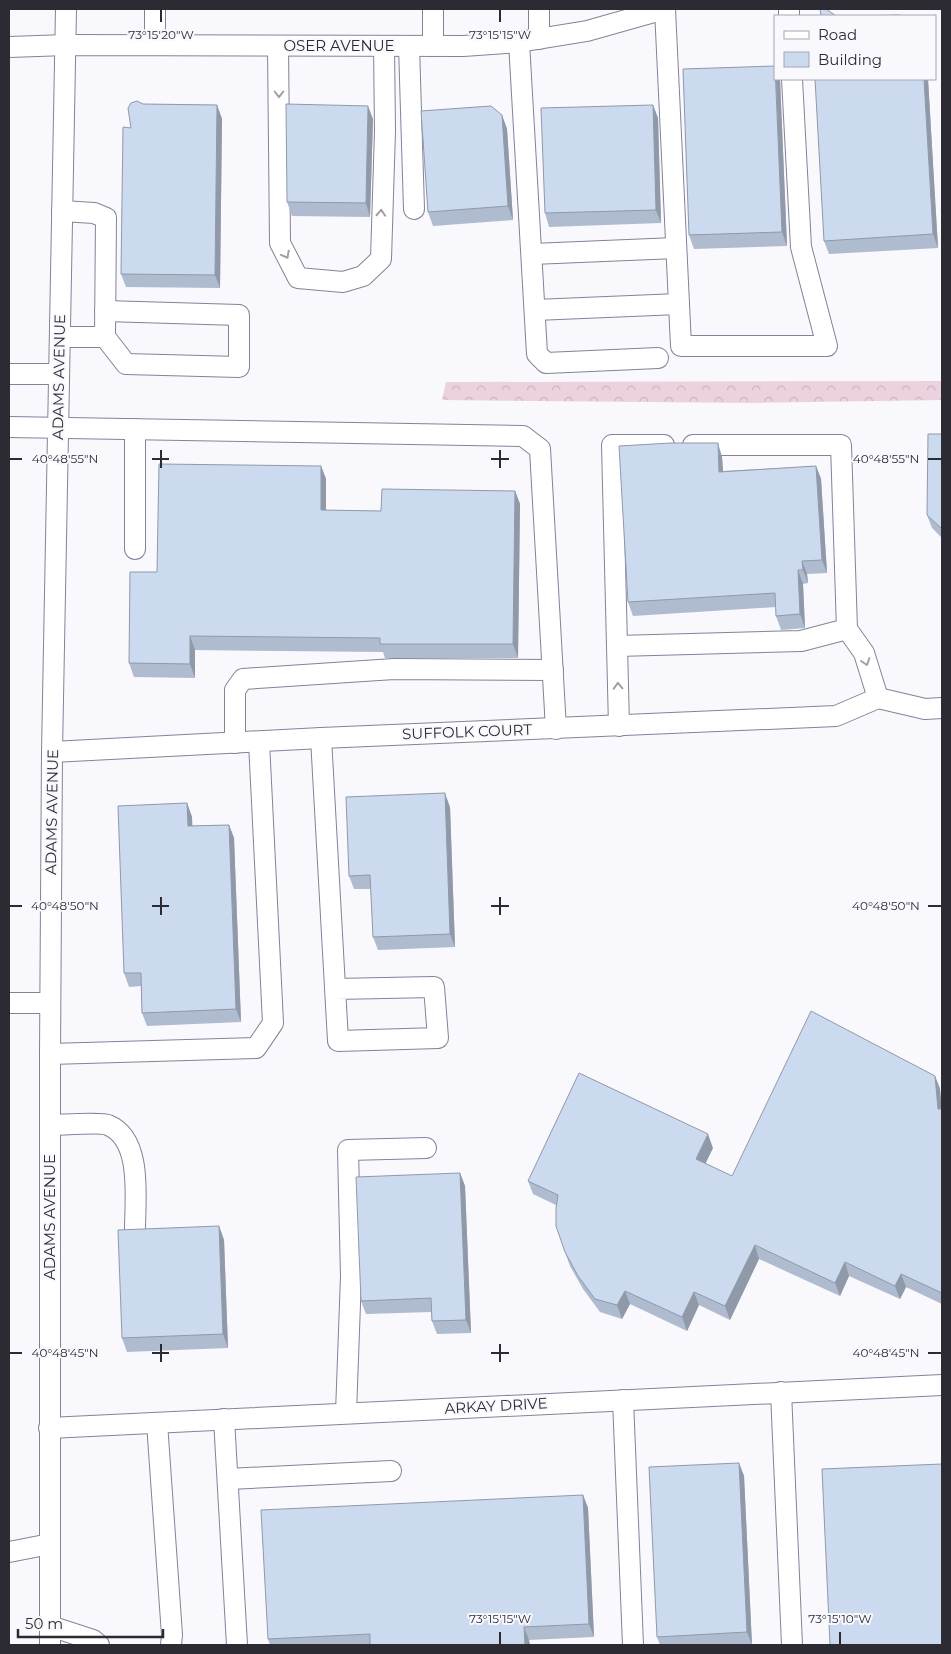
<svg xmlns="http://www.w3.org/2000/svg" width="951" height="1654" font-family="Montserrat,sans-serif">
	<defs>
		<pattern id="forest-crowns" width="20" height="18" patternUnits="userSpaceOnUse" patternTransform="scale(1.25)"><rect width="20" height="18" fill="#ecd2de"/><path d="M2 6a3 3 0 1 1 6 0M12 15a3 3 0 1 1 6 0" fill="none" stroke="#cbb4bf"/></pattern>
	</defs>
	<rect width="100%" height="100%" fill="#f8f8fd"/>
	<polygon fill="url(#forest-crowns)" points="942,381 942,400 754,403 442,400 446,382"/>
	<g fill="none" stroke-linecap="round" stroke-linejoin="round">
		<g stroke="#848299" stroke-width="22">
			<g id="minor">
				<polyline points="433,9 433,46"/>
				<polyline points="665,9 681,346 827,346 801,247 792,79"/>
				<polyline points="789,9 789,16"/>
				<polyline points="539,39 539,9"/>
				<polyline points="519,42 537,354 546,363 658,358"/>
				<polyline points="155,45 155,9"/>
				<polyline points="278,46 280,243 298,278 343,282 363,276 381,259 385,131 384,46"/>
				<polyline points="409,46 414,209"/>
				<polyline points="9,47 66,45 463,46 519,42 587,31 665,9"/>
				<polyline points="532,254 676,248"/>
				<polyline points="535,310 679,304"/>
				<polyline points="60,337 105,337 106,218 94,213 62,211"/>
				<polyline points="105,337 126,364 239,367 239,315 105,311"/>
				<polyline points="9,374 59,374"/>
				<polyline points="9,427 523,436 540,449 556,729"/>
				<polyline points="135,429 135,549"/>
				<polyline points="693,445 841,445 847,629 864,653 878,698"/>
				<polyline points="617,646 801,641 847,629"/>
				<polyline points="878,698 925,709 942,708"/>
				<polyline points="619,726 612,445 664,445"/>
				<polyline points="321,738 338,1041 438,1038 434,987 335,989"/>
				<polyline points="235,743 235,690 243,679 394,669 553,670"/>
				<polyline points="52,752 321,738 836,716 878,698"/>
				<polyline points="9,1003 50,1003"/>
				<polyline points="50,1054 256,1048 273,1023 259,742"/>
				<path d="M50,1125C61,1125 101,1122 108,1125C143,1139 135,1199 135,1229"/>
				<polyline points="781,1392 792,1645"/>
				<polyline points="623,1400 633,1645"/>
				<polyline points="346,1413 351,1276 348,1150 426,1148"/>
				<polyline points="224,1419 237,1645"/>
				<polyline points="157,1423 172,1635 171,1645"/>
				<polyline points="49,1428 942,1385"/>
				<polyline points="228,1479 391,1471"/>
				<polyline points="9,1552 50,1544"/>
				<polyline points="50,1626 93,1640 99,1645"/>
				<polyline points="50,1645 50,1054 52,752 66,9"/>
			</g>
		</g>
		<use href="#minor" stroke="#fff" stroke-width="20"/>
	</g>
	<g fill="#afbbce">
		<polygon points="775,79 780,79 787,246 694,249 689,235"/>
		<polygon points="928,79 938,248 829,254 824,241"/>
		<polygon points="143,104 217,105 222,119 220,288 126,287 121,274 131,128"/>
		<polygon points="653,105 658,118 661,223 549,227 545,213"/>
		<polygon points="502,115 507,129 513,220 433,226 428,212"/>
		<polygon points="373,119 370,217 292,216 287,202"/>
		<polygon points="942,434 942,538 932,528 927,515"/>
		<polygon points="722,457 723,471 816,466 821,479 827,573 807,574 808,583 803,584 805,628 781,630 776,616 776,607 633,616 628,602"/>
		<polygon points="321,466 326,479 326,510 381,511 515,491 520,504 518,658 385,658 383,652 195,650 195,678 134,677 129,663 157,572"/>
		<polygon points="187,803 192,817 192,826 229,825 234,838 241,1022 147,1026 142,1013 141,986 129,987 124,973"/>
		<polygon points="450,807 455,947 378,950 373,937 371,889 354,889 349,876"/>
		<polygon points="935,1076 940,1089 942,1109 942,1304 906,1287 900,1299 849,1276 840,1296 759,1259 730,1320 699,1305 687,1331 630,1304 622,1319 600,1312 583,1289 570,1266 565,1252 556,1205 533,1194 528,1181 713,1148 705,1163 732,1176"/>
		<polygon points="460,1173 465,1186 471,1333 437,1334 432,1321 431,1312 366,1314 361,1301"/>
		<polygon points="219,1226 224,1240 228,1348 127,1352 122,1338"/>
		<polygon points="739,1463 744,1476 752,1645 660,1645 657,1637"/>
		<polygon points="583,1495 588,1508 594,1637 529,1640 530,1645 270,1645 268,1639"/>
	</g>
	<g fill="#8f99a8">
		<polygon points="776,79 780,79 787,246 782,232"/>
		<polygon points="924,79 928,79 938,248 933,234"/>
		<polygon points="217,105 222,119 220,288 215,275"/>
		<polygon points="653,105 658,118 661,223 656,210"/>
		<polygon points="368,106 373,119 370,217 366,203"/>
		<polygon points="502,115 507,129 513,220 508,206"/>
		<polygon points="718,443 722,457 724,485 719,472"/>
		<polygon points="321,466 326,479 326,524 321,510"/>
		<polygon points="816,466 821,479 827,573 822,560"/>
		<polygon points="515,491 520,504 518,658 513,644"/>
		<polygon points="802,561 807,574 808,583 803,570"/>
		<polygon points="798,570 803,584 805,628 800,614"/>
		<polygon points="190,636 195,650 195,678 190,664"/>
		<polygon points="445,793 450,807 455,947 450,934"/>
		<polygon points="187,803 192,817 193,840 188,826"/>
		<polygon points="229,825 234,838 241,1022 236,1009"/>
		<polygon points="935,1076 940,1089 942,1115 938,1109"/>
		<polygon points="708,1134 713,1148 701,1173 696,1159"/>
		<polygon points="460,1173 465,1186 471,1333 466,1320"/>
		<polygon points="219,1226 224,1240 228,1348 223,1334"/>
		<polygon points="755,1245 759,1259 730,1320 725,1306"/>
		<polygon points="845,1262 849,1276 840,1296 835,1283"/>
		<polygon points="901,1274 906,1287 900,1299 895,1286"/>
		<polygon points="625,1291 630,1304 622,1319 617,1305"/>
		<polygon points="694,1292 699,1305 687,1331 682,1317"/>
		<polygon points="739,1463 744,1476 752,1645 747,1632"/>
		<polygon points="583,1495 588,1508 594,1637 589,1624"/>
		<polygon points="524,1627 529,1640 530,1645 525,1645"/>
	</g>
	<g fill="#ccdaf0" stroke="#8f99a8">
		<polygon points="820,9 826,9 836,16 821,16"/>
		<polygon points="899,15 902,16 870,16"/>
		<polygon points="775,66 782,232 689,235 683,69"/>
		<polygon points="815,79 924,79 933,234 824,241"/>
		<polygon points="137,101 143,104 217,105 215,275 121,274 123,127 131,128 128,108 131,103"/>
		<polygon points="286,104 368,106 366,203 287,202"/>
		<polygon points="653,105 656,210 545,213 541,108"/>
		<polygon points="491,106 502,115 508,206 428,212 421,111"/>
		<polygon points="928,434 942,434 942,529 927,515"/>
		<polygon points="671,443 718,443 719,472 816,466 822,560 802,561 803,570 798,570 800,614 776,616 775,593 628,602 619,446"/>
		<polygon points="159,464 321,466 321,510 381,511 382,489 515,491 513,644 380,644 380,638 190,636 190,664 129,663 130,572 157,572"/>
		<polygon points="445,793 450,934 373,937 370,875 349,876 346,797"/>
		<polygon points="187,803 188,826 229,825 236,1009 142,1013 141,973 124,973 118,806"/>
		<polygon points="811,1011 935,1076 938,1109 942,1109 942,1293 901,1274 895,1286 845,1262 835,1283 755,1245 725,1306 694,1292 682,1317 625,1291 617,1305 595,1299 578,1276 565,1252 556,1226 556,1208 558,1195 528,1181 579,1073 708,1134 696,1159 732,1176"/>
		<polygon points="460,1173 466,1320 432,1321 431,1298 361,1301 356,1177"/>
		<polygon points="219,1226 223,1334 122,1338 118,1230"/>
		<polygon points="739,1463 747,1632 657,1637 649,1467"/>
		<polygon points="942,1464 942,1645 830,1645 822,1469"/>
		<polygon points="583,1495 589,1624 524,1627 525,1645 370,1645 370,1634 268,1639 261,1510"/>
	</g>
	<defs><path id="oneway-chevron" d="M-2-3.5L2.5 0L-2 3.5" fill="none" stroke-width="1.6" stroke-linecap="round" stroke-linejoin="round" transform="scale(1.25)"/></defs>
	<g stroke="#a0a0a4">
		<use href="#oneway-chevron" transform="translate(279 94) rotate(90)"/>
		<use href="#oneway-chevron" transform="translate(381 213) rotate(-87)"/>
		<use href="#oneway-chevron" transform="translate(286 255) rotate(62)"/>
		<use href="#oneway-chevron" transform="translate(866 662) rotate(72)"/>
		<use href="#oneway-chevron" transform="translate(618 686) rotate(-92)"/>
	</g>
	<path fill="none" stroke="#2c2b34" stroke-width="2" d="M161,10V22M500,10V22M161,450V468M500,450V468M10,459H22M152,459H169M491,459H509M928,459H941M161,897V915M500,897V915M10,906H22M152,906H169M491,906H509M928,906H941M161,1344V1362M500,1344V1362M10,1353H22M152,1353H169M491,1353H509M928,1353H941M500,1632V1644M840,1632V1644"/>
	<g text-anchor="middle" stroke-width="4" stroke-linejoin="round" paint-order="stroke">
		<g font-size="15" fill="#2c2b34" stroke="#f8f8fd">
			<text x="339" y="51">OSER AVENUE</text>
			<text transform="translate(59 377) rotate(-89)" y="5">ADAMS AVENUE</text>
			<text transform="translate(467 732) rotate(-2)" y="5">SUFFOLK COURT</text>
			<text transform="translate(52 812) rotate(-89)" y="5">ADAMS AVENUE</text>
			<text transform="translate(50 1217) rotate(-90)" y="5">ADAMS AVENUE</text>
			<text transform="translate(496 1406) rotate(-3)" y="5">ARKAY DRIVE</text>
		</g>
	</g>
	<g font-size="12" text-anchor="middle" fill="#2c2b34" stroke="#f8f8fd" stroke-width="4" stroke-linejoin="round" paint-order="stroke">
		<text x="161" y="39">73°15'20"W</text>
		<text x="500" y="39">73°15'15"W</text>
		<text x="65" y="463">40°48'55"N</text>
		<text x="886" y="463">40°48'55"N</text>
		<text x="65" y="910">40°48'50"N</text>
		<text x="886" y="910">40°48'50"N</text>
		<text x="65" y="1357">40°48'45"N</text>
		<text x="886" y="1357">40°48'45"N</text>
		<text x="500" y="1623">73°15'15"W</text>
		<text x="840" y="1623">73°15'10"W</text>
	</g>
	<rect width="951" height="1654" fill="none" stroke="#2c2b34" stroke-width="20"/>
	<rect x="774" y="15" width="162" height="65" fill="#f8f8fd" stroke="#a6a6ad"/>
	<rect x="784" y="31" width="25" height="8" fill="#ffffff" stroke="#a6a6ad"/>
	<text x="818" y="40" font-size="15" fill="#2c2b34">Road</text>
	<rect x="784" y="52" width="25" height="15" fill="#ccdaf0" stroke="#a6a6ad"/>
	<text x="818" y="65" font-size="15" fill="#2c2b34">Building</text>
	<path d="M18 1629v8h145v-8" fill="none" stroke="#2c2b34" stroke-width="2.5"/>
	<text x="25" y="1629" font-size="15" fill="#2c2b34" stroke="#f8f8fd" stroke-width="4" paint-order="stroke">50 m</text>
</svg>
